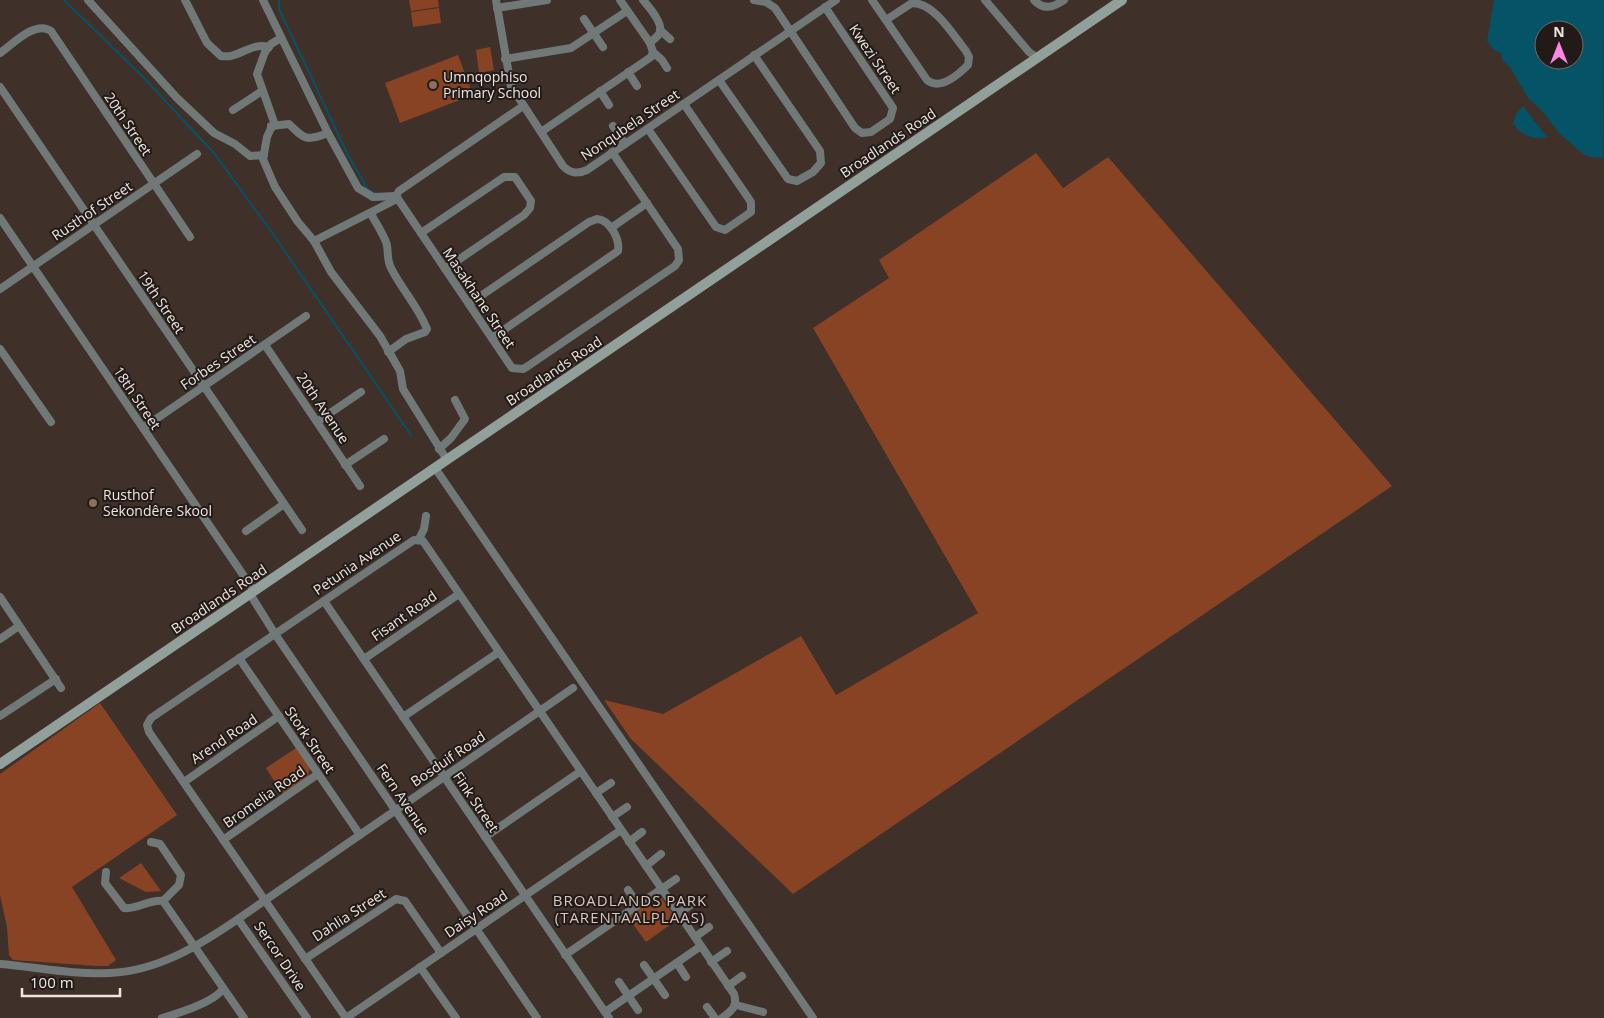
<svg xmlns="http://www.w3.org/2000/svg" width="1604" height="1018" font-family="'Open Sans',sans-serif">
	<rect width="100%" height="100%" fill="#3f302a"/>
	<g fill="#884325">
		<polygon points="409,0 438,0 439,7 411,11"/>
		<polygon points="439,8 441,23 413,27 411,12"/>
		<polygon points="490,47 494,70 479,73 476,50"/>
		<polygon points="458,55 473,95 400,123 385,83"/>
		<polygon points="1036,153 1063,188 1108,157 1392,486 793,894 631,739 604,700 663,714 801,636 836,695 978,613 813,328 889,278 879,260"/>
		<polygon points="100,703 177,815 72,887 116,960 108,966 96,966 13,960 9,955 7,927 0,895 0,774"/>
		<polygon points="296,748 310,768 308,777 283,795 266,768"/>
		<polygon points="141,863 161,891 146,892 119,878"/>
		<polygon points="657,896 661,897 677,920 646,942 628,917"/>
	</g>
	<g fill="#045367" fill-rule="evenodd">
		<path d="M1494,0H1604L1603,158L1590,157L1582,153L1560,134L1543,112L1528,98L1510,67L1502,60V54L1493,49L1487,41ZM1544,30H1574V60H1544Z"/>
		<path d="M1523,106L1547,137C1532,140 1523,136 1513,124L1516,114Z"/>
	</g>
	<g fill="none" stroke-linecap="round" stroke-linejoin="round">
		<g stroke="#045367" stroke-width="2">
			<polyline points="64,0 143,77 214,153 273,234 411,435"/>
			<polyline points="279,0 279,9 347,153 368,190 377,194"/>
		</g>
		<g stroke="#707977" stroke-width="8">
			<polyline points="88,0 177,98 214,133 235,144 250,156 264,155"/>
			<path d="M185,0L207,43L221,56C239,59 250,42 269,47"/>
			<polyline points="263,0 328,133 358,188 373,197 396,196"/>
			<path d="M496,0L511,86L563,166C571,174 578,174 587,170L836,0"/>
			<path d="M643,0C649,7 665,25 659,34C657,37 652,41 650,43"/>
			<polyline points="754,0 766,2 775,8 855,128 862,133 871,132 890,119 893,108 825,7"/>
			<path d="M872,0L927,80C940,91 958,75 968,65L969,57L966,51C953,35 935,3 912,3L886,20"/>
			<polyline points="985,0 1029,52 1038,58"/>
			<path d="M1034,0C1044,11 1054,7 1064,0"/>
			<polyline points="497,8 547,0"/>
			<polyline points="584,19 603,47"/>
			<polyline points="660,30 670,39"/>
			<polyline points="281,38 271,44 265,52 257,74 275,125 271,128 267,137 263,159 275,187 298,222 314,241 331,272 380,336 400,371 403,389 447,460"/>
			<polyline points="653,52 662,60 667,68"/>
			<path d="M0,53C13,44 35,20 51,31L190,237"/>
			<polyline points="505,59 571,48 627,11"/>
			<polyline points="628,72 637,86"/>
			<polyline points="719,80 788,179 797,181 813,172 821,163 820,151 754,55"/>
			<polyline points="0,87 302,530"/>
			<polyline points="600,91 609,105"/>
			<polyline points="523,106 399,191 396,196 512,368 523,369 528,366 675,266 679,260 678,249 612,152"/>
			<polyline points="233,110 262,91"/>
			<path d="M271,126L289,124C305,140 307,141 328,133"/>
			<polyline points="613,126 625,144"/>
			<polyline points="648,129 716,227 725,230 751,212 751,202 684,104"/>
			<polyline points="541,132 651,57 653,52 650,43 620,0"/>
			<path d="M371,214C376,223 382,232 386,242C389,249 386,258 391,268C402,290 418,306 427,329L425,332L406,339L388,352"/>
			<polyline points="0,218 254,591"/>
			<polyline points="611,228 647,203"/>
			<polyline points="421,233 504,177 515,177 531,201 530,208 524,215 445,269"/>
			<polyline points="314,241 397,199"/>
			<polyline points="0,289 197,154"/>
			<path d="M469,304L589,222L597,219C610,220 620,239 618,251L492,338"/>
			<polyline points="265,345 360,486"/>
			<polyline points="0,349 51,422"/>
			<polyline points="317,422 361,392"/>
			<polyline points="143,428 306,316"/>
			<polyline points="439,449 451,438 465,419 455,400"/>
			<polyline points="345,465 384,439"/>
			<polyline points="435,468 813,1018"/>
			<polyline points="246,531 284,504"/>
			<polyline points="419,539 424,529 426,516"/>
			<polyline points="250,594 275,634 537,1018"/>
			<polyline points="0,597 61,688"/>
			<polyline points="324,601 609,1018"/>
			<polyline points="0,639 19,626"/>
			<polyline points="239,658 360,835"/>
			<polyline points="364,659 459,594"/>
			<polyline points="0,716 56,679"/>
			<polyline points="403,717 499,652"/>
			<polyline points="184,782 279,716"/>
			<polyline points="596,793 611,783"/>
			<polyline points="612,817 627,807"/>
			<path d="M621,830L346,1018L149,732L147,725L151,718L414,540L423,541C526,692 630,843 734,994C738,1007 731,1011 722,1018"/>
			<polyline points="485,837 581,771"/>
			<polyline points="223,840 318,774"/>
			<polyline points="151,842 160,844 181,875 179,885 163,901"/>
			<polyline points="629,842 642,832"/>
			<polyline points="646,866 661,854"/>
			<path d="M106,872L105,883L124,908C137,910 149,899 163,901L244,1018"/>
			<polyline points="628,890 638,905"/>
			<polyline points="678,914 692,904"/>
			<polyline points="238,919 307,1018"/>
			<polyline points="695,937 709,927"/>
			<polyline points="565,955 676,879"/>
			<polyline points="305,959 396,899 405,901 441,953"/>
			<polyline points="711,962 727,951"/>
			<polyline points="677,963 686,977"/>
			<path d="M0,964C36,967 74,975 110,973C158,971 200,945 238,919L573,688"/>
			<polyline points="644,965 665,995"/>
			<polyline points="420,967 456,1018"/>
			<polyline points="619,982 638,1010"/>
			<polyline points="728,986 742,976"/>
			<polyline points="736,1005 763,1012"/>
			<polyline points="707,1007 715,1018"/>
			<polyline points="605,1012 701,946"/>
			<path d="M162,1018C179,1013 213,1003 223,989"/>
		</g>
		<polyline stroke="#92a09c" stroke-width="10" points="0,764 1122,0"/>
	</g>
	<g fill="#8d6e63" stroke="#211a17" stroke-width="2">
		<circle cx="433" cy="85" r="5"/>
		<circle cx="93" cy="503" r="5"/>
	</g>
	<g text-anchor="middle" stroke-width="4" stroke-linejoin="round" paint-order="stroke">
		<g font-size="14" fill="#efe5e1" stroke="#211a17">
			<text transform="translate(875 59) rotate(56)" y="5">Kwezi Street</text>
			<text transform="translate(128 124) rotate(56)" y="5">20th Street</text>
			<text transform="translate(630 125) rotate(-34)" y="5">Nonqubela Street</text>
			<text transform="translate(888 143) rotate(-34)" y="5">Broadlands Road</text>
			<text transform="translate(92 211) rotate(-34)" y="5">Rusthof Street</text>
			<text transform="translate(479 298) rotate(56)" y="5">Masakhane Street</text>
			<text transform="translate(161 302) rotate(56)" y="5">19th Street</text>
			<text transform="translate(218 362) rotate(-34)" y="5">Forbes Street</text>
			<text transform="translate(554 371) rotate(-34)" y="5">Broadlands Road</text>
			<text transform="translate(137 398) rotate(56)" y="5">18th Street</text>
			<text transform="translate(323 408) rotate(56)" y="5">20th Avenue</text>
			<text transform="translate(357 563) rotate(-34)" y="5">Petunia Avenue</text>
			<text transform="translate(219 599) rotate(-34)" y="5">Broadlands Road</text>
			<text transform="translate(404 616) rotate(-35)" y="5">Fisant Road</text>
			<text transform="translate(224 739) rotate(-34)" y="5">Arend Road</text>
			<text transform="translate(310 740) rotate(56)" y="5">Stork Street</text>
			<text transform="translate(448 759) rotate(-34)" y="5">Bosduif Road</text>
			<text transform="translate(264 797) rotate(-35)" y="5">Bromelia Road</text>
			<text transform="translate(403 799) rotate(56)" y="5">Fern Avenue</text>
			<text transform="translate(476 802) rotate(56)" y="5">Fink Street</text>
			<text transform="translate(476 914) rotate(-34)" y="5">Daisy Road</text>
			<text transform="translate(349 915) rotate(-33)" y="5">Dahlia Street</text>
			<text transform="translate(280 956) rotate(56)" y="5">Sercor Drive</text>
		</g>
		<g font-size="14" fill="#efe5e1" stroke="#211a17" text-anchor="start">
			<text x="443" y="82">Umnqophiso<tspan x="443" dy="16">Primary School</tspan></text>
			<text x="103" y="500">Rusthof<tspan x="103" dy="16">Sekondêre Skool</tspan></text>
		</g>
		<g font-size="15" letter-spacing="1" fill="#d9c6be" stroke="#211a17">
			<text x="630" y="906">BROADLANDS PARK<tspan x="630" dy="17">(TARENTAALPLAAS)</tspan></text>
		</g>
	</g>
	<g transform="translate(1559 45)"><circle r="24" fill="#211a17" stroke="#736b68"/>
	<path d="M0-4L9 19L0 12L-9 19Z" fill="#fc86e4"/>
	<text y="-8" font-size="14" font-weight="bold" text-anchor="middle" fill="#efe5e1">N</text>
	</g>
	<path d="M22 988v8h98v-8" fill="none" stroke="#efe5e1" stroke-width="2.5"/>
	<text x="30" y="988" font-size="15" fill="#efe5e1" stroke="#211a17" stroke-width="4" paint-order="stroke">100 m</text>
</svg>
